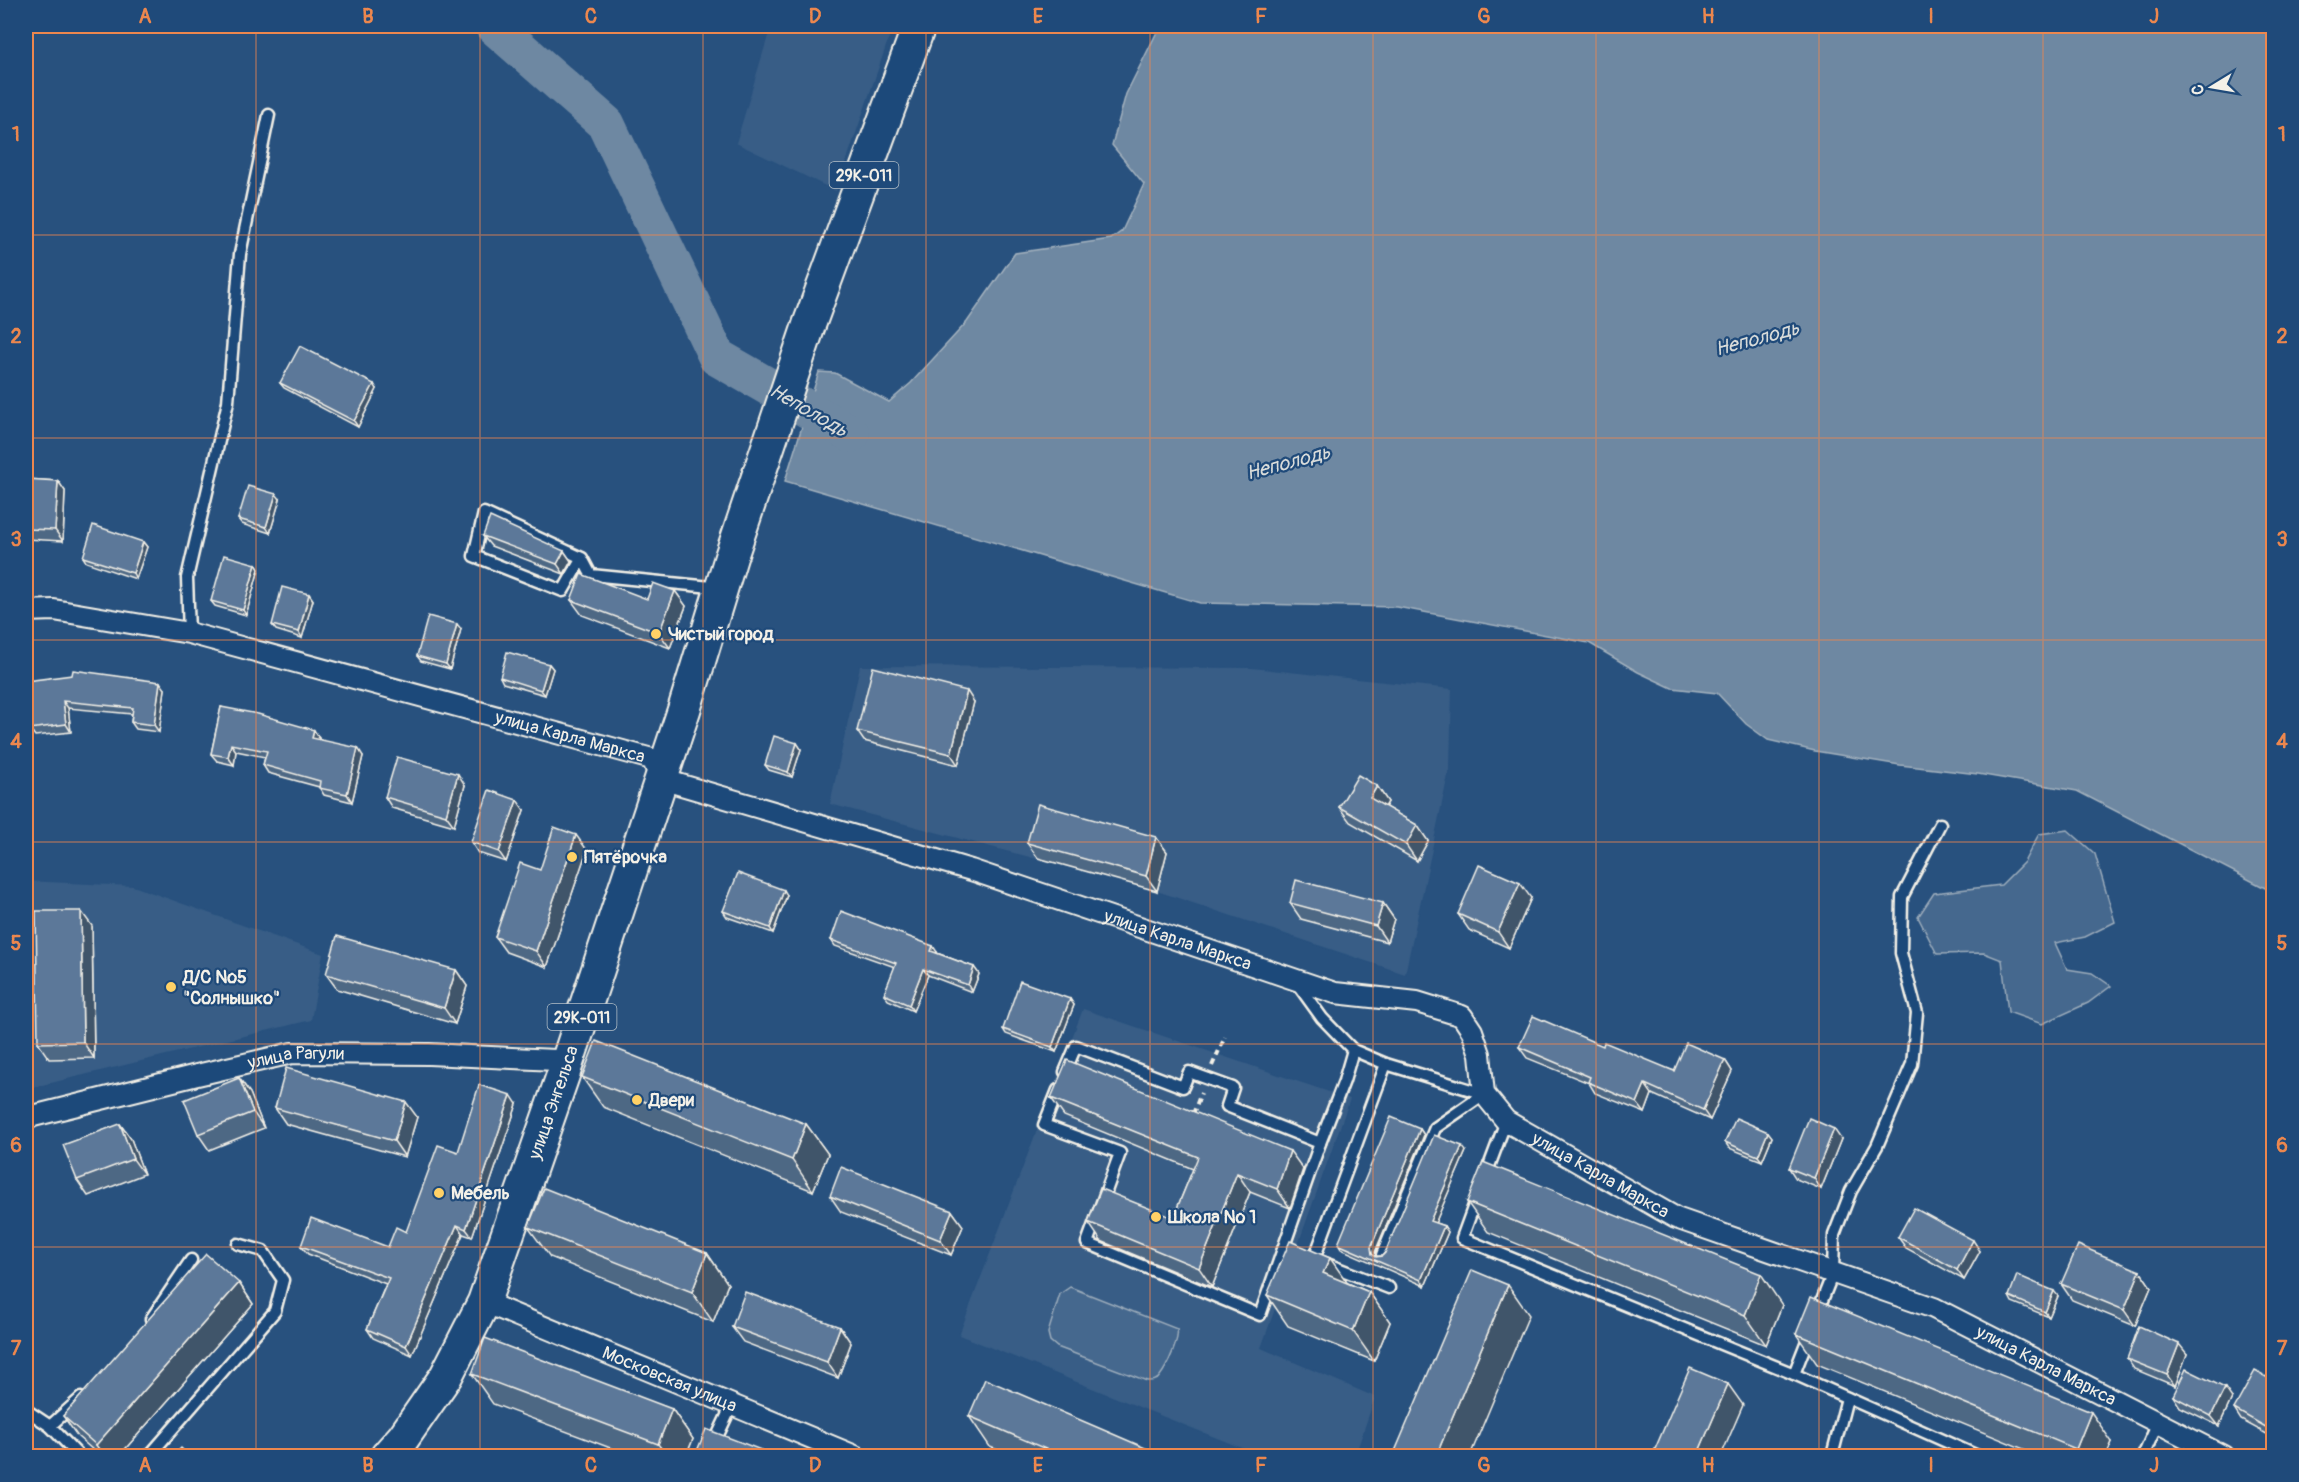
<svg xmlns="http://www.w3.org/2000/svg" width="2299" height="1482" font-family="Pangolin,sans-serif">
	<rect width="100%" height="100%" fill="#28517e"/>
	<filter id="ink" filterUnits="userSpaceOnUse"><feTurbulence type="fractalNoise" baseFrequency=".0167" numOctaves="2"/><feDisplacementMap in="SourceGraphic" scale="12" xChannelSelector="R" yChannelSelector="G"/><feConvolveMatrix kernelMatrix="1 2 1 2 8 2 1 2 1" color-interpolation-filters="sRGB"/></filter>
	<g filter="url(#ink)">
		<g fill="#375d86">
			<polygon points="771,26 893,26 836,191 736,143"/>
			<polygon points="860,666 1252,668 1452,689 1450,766 1405,974 1157,891 830,804"/>
			<polygon points="26,881 133,886 323,954 311,1020 26,1089"/>
			<polygon points="1083,1009 1350,1099 1261,1348 1375,1397 1355,1456 1262,1456 959,1335"/>
		</g>
		<g fill="#45688e" stroke="#9cacbb" stroke-width="1.5">
			<polygon points="2068,830 2095,854 2115,922 2085,937 2055,943 2067,969 2092,973 2111,986 2088,1003 2042,1024 2008,1012 2002,960 1984,953 1937,954 1918,917 1934,893 2001,885 2024,862 2039,834"/>
			<path d="M1070,1287L1177,1329C1180,1339 1167,1367 1160,1376C1157,1381 1153,1381 1147,1381L1057,1347L1050,1341L1048,1333L1060,1294Z"/>
		</g>
		<polygon fill="#6e88a2" stroke="#a4b2be" stroke-width="1.5" points="1160,26 2273,26 2273,892 2077,791 1978,774 1900,765 1815,751 1768,740 1746,724 1717,693 1672,688 1638,672 1589,643 1397,607 1200,603 785,481 819,372 835,373 889,402 911,383 967,322 1015,253 1111,239 1122,231 1144,184 1112,145 1126,94"/>
		<g fill="none" stroke-linecap="round" stroke-linejoin="round">
			<polyline stroke="#6e88a2" stroke-width="38" points="494,26 606,124 717,357 851,434"/>
			<g stroke="#f4f1e8" stroke-width="15">
				<g id="service">
					<polyline points="582,558 563,591 474,556 484,513 582,558 591,575 711,587 713,595"/>
					<polyline points="189,633 187,578 228,402 240,254 269,115"/>
					<polyline points="1296,982 1322,1018 1353,1050 1386,1064 1484,1094"/>
					<polyline points="1386,1064 1314,1259 1389,1288"/>
					<polyline points="1065,1072 1076,1046 1183,1087 1189,1072 1233,1088 1227,1106 1320,1143"/>
					<polyline points="1058,1090 1044,1125 1120,1153 1087,1243 1260,1315 1320,1143 1344,1081 1353,1050"/>
					<polyline points="1485,1177 1506,1121"/>
					<polyline points="1477,1197 1462,1238 1794,1374"/>
					<polyline points="1382,1255 1435,1128 1484,1094"/>
					<polyline points="1817,1313 1833,1273 1834,1235 1851,1191 1877,1146 1912,1064 1917,1013 1901,953 1902,897 1940,824"/>
					<polyline points="151,1319 191,1260"/>
					<polyline points="1810,1333 1794,1374 1978,1456"/>
					<polyline points="26,1410 50,1426 79,1456"/>
					<polyline points="50,1426 81,1398"/>
					<polyline points="149,1456 275,1311 283,1280 263,1251 238,1244"/>
					<polyline points="708,1456 732,1405"/>
					<polyline points="1832,1456 1847,1398"/>
					<polyline points="2143,1456 2158,1423"/>
				</g>
			</g>
			<g stroke="#f4f1e8" stroke-width="24">
				<g id="minor">
					<path id="s1" d="M26,611L54,610L189,633L652,759L661,779L971,870L1335,993L1417,1002L1462,1016L1472,1031L1480,1054L1484,1094L1506,1121L1676,1218L1934,1308L2223,1456"/>
					<path id="s2" d="M26,1120L33,1116L197,1075L292,1053L429,1054L556,1060L563,1075"/>
					<path id="s3" d="M484,1302L855,1456"/>
				</g>
			</g>
			<g stroke="#f4f1e8" stroke-width="36">
				<g id="primary">
					<path id="s4" d="M387,1456L403,1438L446,1376L484,1302L563,1075L684,710L731,557L809,325L919,26"/>
				</g>
			</g>
			<g stroke="#f4f1e8" stroke-width="4" stroke-dasharray="6 4.5" stroke-linecap="butt">
				<polyline points="1212,1066 1225,1037"/>
				<polyline points="1193,1114 1201,1093"/>
			</g>
			<use href="#service" stroke="#1f4a7a" stroke-width="10"/>
			<use href="#minor" stroke="#1f4a7a" stroke-width="20"/>
			<use href="#primary" stroke="#1f4a7a" stroke-width="32"/>
		</g>
		<g fill="#4e6784" stroke="#f4f1e8" stroke-width="1.5">
			<polygon points="280,383 377,389 358,427 284,388"/>
			<polygon points="26,479 58,481 65,491 63,541 26,539"/>
			<polygon points="280,499 270,533 242,524 238,519"/>
			<polygon points="483,536 564,551 571,561 564,574 491,546"/>
			<polygon points="143,542 147,547 136,579 86,562 83,557"/>
			<polygon points="256,564 259,569 246,615 215,606 211,601"/>
			<polygon points="675,591 686,606 670,648 582,615 571,600 647,599"/>
			<polygon points="309,594 313,600 302,638 276,630 272,625"/>
			<polygon points="461,629 450,669 421,661 417,656"/>
			<polygon points="549,664 553,669 545,695 503,683 500,677"/>
			<polygon points="165,689 159,732 136,729 131,722 132,714 68,708 71,732 35,736 30,729 26,693"/>
			<polygon points="974,702 958,765 864,741 857,731"/>
			<polygon points="221,707 319,738 319,740 363,756 352,802 324,795 319,787 268,773 263,765 265,757 236,751 234,765 217,761 211,754"/>
			<polygon points="797,743 801,749 792,777 769,770 765,765"/>
			<polygon points="465,785 454,826 392,808 385,797"/>
			<polygon points="1377,786 1388,802 1385,807 1417,825 1428,841 1417,861 1350,822 1339,807"/>
			<polygon points="524,810 506,862 478,853 471,842"/>
			<polygon points="1156,837 1167,852 1157,891 1038,858 1027,843"/>
			<polygon points="587,850 547,967 506,952 495,937 540,870"/>
			<polygon points="787,895 773,933 727,917 723,911"/>
			<polygon points="1531,898 1509,948 1469,930 1458,914"/>
			<polygon points="1290,903 1383,903 1394,919 1387,942 1301,919"/>
			<polygon points="92,926 94,1058 49,1059 38,1043"/>
			<polygon points="831,940 937,952 937,953 974,967 979,974 972,992 928,975 913,1011 888,1000 884,994 895,967 835,946"/>
			<polygon points="456,970 467,986 455,1024 337,989 326,974"/>
			<polygon points="1070,999 1074,1005 1056,1052 1006,1034 1003,1029"/>
			<polygon points="1603,1046 1674,1071 1725,1060 1732,1071 1710,1120 1652,1094 1645,1113 1595,1093 1589,1083 1527,1058 1519,1047"/>
			<polygon points="582,1077 806,1124 828,1154 813,1191 603,1107"/>
			<polygon points="239,1078 250,1093 264,1128 209,1150 198,1134"/>
			<polygon points="1051,1098 1303,1169 1290,1208 1250,1192 1212,1287 1101,1241 1088,1222 1173,1218 1193,1169 1064,1116"/>
			<polygon points="517,1104 472,1237 463,1234 412,1355 373,1338 367,1329 386,1284 308,1254 301,1246 388,1247 406,1232 458,1152"/>
			<polygon points="275,1108 417,1117 405,1157 286,1124"/>
			<polygon points="120,1124 131,1139 144,1174 88,1196 77,1180"/>
			<polygon points="1420,1129 1424,1135 1375,1252 1375,1256 1382,1256 1466,1151 1435,1223 1444,1226 1448,1232 1425,1286 1341,1249 1338,1244"/>
			<polygon points="1768,1132 1772,1137 1762,1161 1729,1148 1725,1142"/>
			<polygon points="1841,1139 1821,1189 1796,1179 1789,1168"/>
			<polygon points="830,1196 952,1211 963,1226 951,1255 841,1212"/>
			<polygon points="1467,1202 1782,1305 1766,1345 1488,1232"/>
			<polygon points="528,1227 707,1253 728,1284 713,1322 550,1257"/>
			<polygon points="1898,1237 1980,1251 1964,1280 1906,1248"/>
			<polygon points="2140,1271 2151,1287 2135,1326 2072,1300 2061,1284"/>
			<polygon points="239,1283 253,1304 119,1456 100,1456 78,1437 63,1416"/>
			<polygon points="1348,1283 1369,1292 1390,1322 1374,1361 1288,1326 1267,1295"/>
			<polygon points="2009,1296 2058,1296 2049,1317 2012,1302"/>
			<polygon points="732,1327 840,1327 851,1343 838,1378 743,1342"/>
			<polygon points="1796,1334 2112,1442 2106,1456 2041,1456 1817,1364"/>
			<polygon points="2187,1354 2175,1386 2134,1369 2127,1359"/>
			<polygon points="472,1374 672,1409 693,1439 686,1456 632,1456 493,1404"/>
			<polygon points="2274,1381 2274,1438 2241,1420 2234,1409"/>
			<polygon points="2173,1396 2232,1398 2219,1426 2180,1407"/>
			<polygon points="969,1416 1164,1456 1013,1456 990,1447"/>
		</g>
		<g fill="#40546b" stroke="#f4f1e8" stroke-width="1.5">
			<polygon points="374,384 377,389 358,427 354,421"/>
			<polygon points="58,481 65,491 63,541 55,530"/>
			<polygon points="276,494 280,499 270,533 266,527"/>
			<polygon points="143,542 147,547 136,579 133,573"/>
			<polygon points="564,551 571,561 564,574 557,564"/>
			<polygon points="256,564 259,569 246,615 243,610"/>
			<polygon points="675,591 686,606 670,648 659,633"/>
			<polygon points="309,594 313,600 302,638 299,632"/>
			<polygon points="457,624 461,629 450,669 446,664"/>
			<polygon points="549,664 553,669 545,695 541,690"/>
			<polygon points="160,682 165,689 159,732 154,725"/>
			<polygon points="967,691 974,702 958,765 951,754"/>
			<polygon points="63,701 68,708 71,732 66,724"/>
			<polygon points="314,730 319,738 317,745 312,738"/>
			<polygon points="797,743 801,749 792,777 788,772"/>
			<polygon points="231,744 236,751 234,765 228,757"/>
			<polygon points="358,748 363,756 352,802 347,794"/>
			<polygon points="458,774 465,785 454,826 446,815"/>
			<polygon points="1377,786 1388,802 1381,814 1370,798"/>
			<polygon points="517,800 524,810 506,862 499,852"/>
			<polygon points="1417,825 1428,841 1417,861 1406,845"/>
			<polygon points="576,835 587,850 547,967 536,951"/>
			<polygon points="1156,837 1167,852 1157,891 1146,876"/>
			<polygon points="1520,883 1531,898 1509,948 1498,932"/>
			<polygon points="784,890 787,895 773,933 770,928"/>
			<polygon points="1383,903 1394,919 1387,942 1376,926"/>
			<polygon points="81,911 92,926 94,1058 83,1042"/>
			<polygon points="933,946 937,952 935,957 931,951"/>
			<polygon points="974,967 979,974 972,992 968,985"/>
			<polygon points="923,969 928,975 913,1011 909,1005"/>
			<polygon points="456,970 467,986 455,1024 444,1008"/>
			<polygon points="1070,999 1074,1005 1056,1052 1052,1047"/>
			<polygon points="1725,1060 1732,1071 1710,1120 1703,1110"/>
			<polygon points="239,1078 250,1093 264,1128 253,1112"/>
			<polygon points="1645,1084 1652,1094 1645,1113 1637,1103"/>
			<polygon points="511,1095 517,1104 472,1237 466,1229"/>
			<polygon points="406,1102 417,1117 405,1157 394,1141"/>
			<polygon points="120,1124 131,1139 144,1174 133,1159"/>
			<polygon points="806,1124 828,1154 813,1191 792,1160"/>
			<polygon points="1420,1129 1424,1135 1375,1252 1376,1259 1372,1254 1371,1247"/>
			<polygon points="1834,1129 1841,1139 1821,1189 1814,1178"/>
			<polygon points="1768,1132 1772,1137 1762,1161 1758,1156"/>
			<polygon points="1462,1146 1466,1151 1434,1226 1430,1221"/>
			<polygon points="1290,1151 1303,1169 1290,1208 1277,1189"/>
			<polygon points="1237,1173 1250,1192 1212,1287 1199,1268"/>
			<polygon points="952,1211 963,1226 951,1255 940,1240"/>
			<polygon points="457,1225 463,1234 412,1355 406,1346"/>
			<polygon points="1444,1226 1448,1232 1425,1286 1421,1280"/>
			<polygon points="1973,1240 1980,1251 1964,1280 1957,1270"/>
			<polygon points="707,1253 728,1284 713,1322 692,1292"/>
			<polygon points="1330,1258 1351,1288 1323,1273"/>
			<polygon points="2140,1271 2151,1287 2135,1326 2124,1310"/>
			<polygon points="1761,1274 1782,1305 1766,1345 1745,1315"/>
			<polygon points="239,1283 253,1304 119,1456 104,1456 96,1445"/>
			<polygon points="1508,1285 1529,1315 1470,1456 1436,1456"/>
			<polygon points="2054,1291 2058,1296 2049,1317 2045,1312"/>
			<polygon points="1369,1292 1390,1322 1374,1361 1353,1331"/>
			<polygon points="840,1327 851,1343 838,1378 827,1362"/>
			<polygon points="2179,1344 2187,1354 2175,1386 2167,1375"/>
			<polygon points="1728,1384 1743,1405 1721,1456 1697,1456"/>
			<polygon points="2225,1388 2232,1398 2219,1426 2211,1416"/>
			<polygon points="672,1409 693,1439 686,1456 667,1456 658,1444"/>
			<polygon points="2091,1412 2112,1442 2106,1456 2081,1456 2076,1449"/>
		</g>
		<g fill="#5b7899" stroke="#f4f1e8" stroke-width="1.5">
			<polygon points="300,346 374,384 354,421 280,383"/>
			<polygon points="26,479 58,481 55,530 26,529"/>
			<polygon points="248,486 276,494 266,527 238,519"/>
			<polygon points="490,517 564,551 557,564 483,536"/>
			<polygon points="93,525 143,542 133,573 83,557"/>
			<polygon points="224,555 256,564 243,610 211,601"/>
			<polygon points="581,574 647,599 653,583 675,591 659,633 571,600"/>
			<polygon points="282,587 309,594 299,632 272,625"/>
			<polygon points="428,616 457,624 446,664 417,656"/>
			<polygon points="507,652 549,664 541,690 500,677"/>
			<polygon points="873,667 967,691 951,754 857,731"/>
			<polygon points="73,670 160,682 154,725 131,722 133,708 63,701 66,724 30,729 26,693 26,681 72,675"/>
			<polygon points="221,707 258,714 314,730 312,738 358,748 347,794 319,788 320,781 263,765 267,751 231,744 228,757 211,754"/>
			<polygon points="774,736 797,743 788,772 765,765"/>
			<polygon points="397,757 458,774 446,815 385,797"/>
			<polygon points="1358,775 1377,786 1370,798 1417,825 1406,845 1339,807"/>
			<polygon points="489,790 517,800 499,852 471,842"/>
			<polygon points="1038,804 1156,837 1146,876 1027,843"/>
			<polygon points="554,827 576,835 536,951 495,937 520,863 540,870"/>
			<polygon points="1479,865 1520,883 1498,932 1458,914"/>
			<polygon points="738,873 784,890 770,928 723,911"/>
			<polygon points="1296,880 1383,903 1376,926 1290,903"/>
			<polygon points="36,911 81,911 83,1042 38,1043"/>
			<polygon points="841,911 933,946 931,951 974,967 968,985 923,969 909,1005 884,994 896,963 831,940"/>
			<polygon points="337,936 456,970 444,1008 326,974"/>
			<polygon points="1020,981 1070,999 1052,1047 1003,1029"/>
			<polygon points="1533,1016 1603,1046 1604,1042 1674,1071 1686,1043 1725,1060 1703,1110 1645,1084 1637,1103 1588,1082 1590,1077 1519,1047"/>
			<polygon points="596,1041 806,1124 792,1160 582,1077"/>
			<polygon points="1067,1060 1290,1151 1277,1189 1237,1173 1199,1268 1088,1222 1101,1189 1173,1218 1198,1157 1051,1098"/>
			<polygon points="286,1068 406,1102 394,1141 275,1108"/>
			<polygon points="239,1078 253,1112 198,1134 184,1100"/>
			<polygon points="479,1085 511,1095 466,1229 457,1225 406,1346 367,1329 389,1278 301,1246 311,1218 388,1247 396,1227 406,1232 438,1145 458,1152"/>
			<polygon points="1391,1117 1420,1129 1371,1247 1372,1254 1376,1257 1382,1256 1385,1253 1434,1135 1462,1146 1430,1221 1444,1226 1421,1280 1338,1244"/>
			<polygon points="1736,1118 1768,1132 1758,1156 1725,1142"/>
			<polygon points="1809,1118 1834,1129 1814,1178 1789,1168"/>
			<polygon points="120,1124 133,1159 77,1180 63,1145"/>
			<polygon points="1483,1162 1761,1274 1745,1315 1467,1202"/>
			<polygon points="841,1167 952,1211 940,1240 830,1196"/>
			<polygon points="544,1188 707,1253 692,1292 528,1227"/>
			<polygon points="1914,1208 1973,1240 1957,1270 1898,1237"/>
			<polygon points="1290,1241 1330,1258 1323,1273 1369,1292 1353,1331 1267,1295"/>
			<polygon points="2078,1245 2140,1271 2124,1310 2061,1284"/>
			<polygon points="206,1254 239,1283 96,1445 63,1416"/>
			<polygon points="1472,1270 1508,1285 1436,1456 1393,1456"/>
			<polygon points="2017,1275 2054,1291 2045,1312 2009,1296"/>
			<polygon points="745,1292 840,1327 827,1362 732,1327"/>
			<polygon points="1811,1297 2091,1412 2076,1449 1796,1334"/>
			<polygon points="2139,1326 2179,1344 2167,1375 2127,1359"/>
			<polygon points="485,1338 672,1409 658,1444 472,1374"/>
			<polygon points="1690,1368 1728,1384 1697,1456 1652,1456"/>
			<polygon points="2186,1369 2225,1388 2211,1416 2173,1396"/>
			<polygon points="2255,1371 2274,1381 2274,1426 2271,1430 2234,1409"/>
			<polygon points="985,1379 1164,1456 1062,1456 969,1416"/>
			<polygon points="706,1429 777,1456 695,1456"/>
			<polygon points="181,1448 189,1456 173,1456"/>
			<polygon points="267,1452 272,1456 263,1456"/>
		</g>
	</g>
	<path fill="none" stroke="#ec874e" stroke-width="1.5" stroke-opacity="0.55" d="M256,26V1456M480,26V1456M703,26V1456M926,26V1456M1150,26V1456M1373,26V1456M1596,26V1456M1819,26V1456M2043,26V1456M26,235H2274M26,438H2274M26,640H2274M26,842H2274M26,1044H2274M26,1247H2274"/>
	<g fill="#ffd166" stroke="#1f4a7a" stroke-width="2">
		<circle cx="656" cy="634" r="6"/>
		<circle cx="572" cy="857" r="6"/>
		<circle cx="171" cy="987" r="6"/>
		<circle cx="637" cy="1100" r="6"/>
		<circle cx="439" cy="1193" r="6"/>
		<circle cx="1156" cy="1217" r="6"/>
	</g>
	<g text-anchor="middle" stroke-width="4.5" stroke-linejoin="round" paint-order="stroke">
		<g fill="#1f4a7a" stroke="#b4bfc7" stroke-width="1.5">
			<rect x="829.5" y="162" width="69" height="26" rx="4.5"/>
			<rect x="547.5" y="1004" width="69" height="26" rx="4.5"/>
		</g>
		<g font-size="16" font-weight="bold" fill="#f4f1e8">
			<text x="864" y="181">29К-011</text>
			<text x="582" y="1023">29К-011</text>
		</g>
		<g font-size="18" font-weight="bold" fill="#f4f1e8" stroke="#1f4a7a" text-anchor="start">
			<text x="668" y="640">Чистый город</text>
			<text x="584" y="863">Пятёрочка</text>
			<text x="183" y="983">Д/С №5<tspan x="183" dy="21">"Солнышко"</tspan></text>
			<text x="649" y="1106">Двери</text>
			<text x="451" y="1199">Мебель</text>
			<text x="1168" y="1223">Школа № 1</text>
		</g>
		<g font-size="18" fill="#f4f1e8" stroke="#1f4a7a">
			<text dy="6" stroke="none"><textPath href="#s1" startOffset="560">улица Карла Маркса</textPath></text>
			<text dy="6" stroke="none"><textPath href="#s1" startOffset="1208">улица Карла Маркса</textPath></text>
			<text dy="6" stroke="none"><textPath href="#s2" startOffset="278">улица Рагули</textPath></text>
			<text dy="6" stroke="none"><textPath href="#s4" startOffset="394">улица Энгельса</textPath></text>
			<text dy="6" stroke="none"><textPath href="#s1" startOffset="1730">улица Карла Маркса</textPath></text>
			<text dy="6" stroke="none"><textPath href="#s1" startOffset="2216">улица Карла Маркса</textPath></text>
			<text dy="6" stroke="none"><textPath href="#s3" startOffset="201">Московская улица</textPath></text>
		</g>
		<g font-size="20" font-style="italic" fill="#d9dcda" stroke="#1f4a7a">
			<text transform="translate(1757 338) rotate(-15)" y="7">Неполодь</text>
			<text transform="translate(809 410) rotate(30)" y="7">Неполодь</text>
			<text transform="translate(1288 462) rotate(-15)" y="7">Неполодь</text>
		</g>
	</g>
	<rect width="2299" height="1482" fill="none" stroke="#1f4a7a" stroke-width="66"/>
	<g transform="translate(2212 87) rotate(259)" stroke="#1f4a7a" stroke-width="4.5" paint-order="stroke">
	<path d="M0-4.5L10 22L0 15L-10 22Z" fill="#f4f1e8"/>
	<text y="-9" font-size="16" font-weight="bold" text-anchor="middle" fill="#f4f1e8">С</text>
	</g>
	<rect x="33" y="33" width="2233" height="1416" fill="none" stroke="#ec874e" stroke-width="2"/>
	<g font-size="20" text-anchor="middle" font-weight="bold" fill="#ec874e">
		<text x="145" y="23">A</text>
		<text x="368" y="23">B</text>
		<text x="591" y="23">C</text>
		<text x="815" y="23">D</text>
		<text x="1038" y="23">E</text>
		<text x="1261" y="23">F</text>
		<text x="1484" y="23">G</text>
		<text x="1708" y="23">H</text>
		<text x="1931" y="23">I</text>
		<text x="2154" y="23">J</text>
		<text x="16" y="141">1</text>
		<text x="2282" y="141">1</text>
		<text x="16" y="343">2</text>
		<text x="2282" y="343">2</text>
		<text x="16" y="546">3</text>
		<text x="2282" y="546">3</text>
		<text x="16" y="748">4</text>
		<text x="2282" y="748">4</text>
		<text x="16" y="950">5</text>
		<text x="2282" y="950">5</text>
		<text x="16" y="1152">6</text>
		<text x="2282" y="1152">6</text>
		<text x="16" y="1355">7</text>
		<text x="2282" y="1355">7</text>
		<text x="145" y="1472">A</text>
		<text x="368" y="1472">B</text>
		<text x="591" y="1472">C</text>
		<text x="815" y="1472">D</text>
		<text x="1038" y="1472">E</text>
		<text x="1261" y="1472">F</text>
		<text x="1484" y="1472">G</text>
		<text x="1708" y="1472">H</text>
		<text x="1931" y="1472">I</text>
		<text x="2154" y="1472">J</text>
	</g>
</svg>
